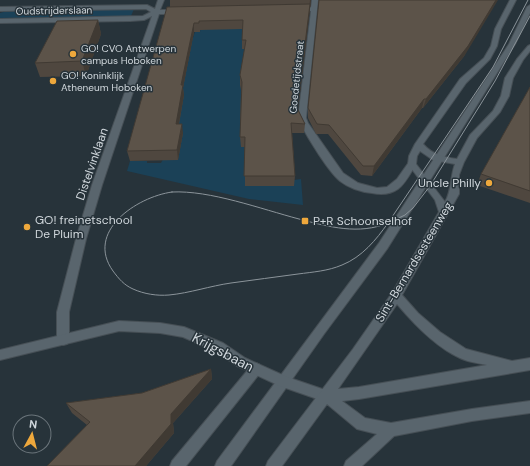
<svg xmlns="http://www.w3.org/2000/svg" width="530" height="466" font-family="'DM Sans',sans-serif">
	<rect width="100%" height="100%" fill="#27333a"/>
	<g fill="#1b4157">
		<polygon points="134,9 131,16 0,18 0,13 7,11"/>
		<polygon points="201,25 227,29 256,28 251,49 245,186 294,186 294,180 301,179 303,205 249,199 127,171 130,161 147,161 147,163 161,163 177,134 173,95 195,32 200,32"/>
	</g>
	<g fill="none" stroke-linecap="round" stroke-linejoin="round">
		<g stroke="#464f55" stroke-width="2">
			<polygon id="service" points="530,5 530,13 515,44 387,249 324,334 231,466 215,466 217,461 379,243 509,44 527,7"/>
		</g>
		<g stroke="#464f55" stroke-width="2">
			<g id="minor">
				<polygon points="158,0 164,0 160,10 178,10 181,12 178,14 159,14 102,185 86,239 69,312 69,340 67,344 63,345 59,344 57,340 57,312 76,239 92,185 152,16 144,20 130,21 0,23 0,19 143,16 151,12 146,9 0,11 0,7 147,5 155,9"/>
				<path d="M312,0H318L306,118L308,123L343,173L358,183L377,188L387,187L397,179L409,162H415L416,164C411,172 406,183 398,189C391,194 381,195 372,193C361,192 349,188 340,181C328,171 308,138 300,123L298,118L311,11L296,12L293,10L296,8L311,7Z"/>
				<polygon points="256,363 260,365 262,369 260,373 186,466 170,466 172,461 252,365"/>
			</g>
		</g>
		<g stroke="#464f55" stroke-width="2">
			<polygon id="tertiary" points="119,321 160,323 184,327 223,343 245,358 287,377 331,392 332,396 331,400 326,402 280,386 237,366 215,351 183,337 160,333 119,331 0,360 0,350"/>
		</g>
		<g stroke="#464f55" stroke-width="2">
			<path id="secondary" d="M510,0H516L501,29L497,46L490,59L466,83L423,144C433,155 443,157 457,159L470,135L493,111L501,96L505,78L517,59L528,46L530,45V51L523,60L513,78L509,96L500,112L477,138L464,162L459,175V194L402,295L418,313L440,332L466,349L512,361L530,358V370L359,399L342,401L365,418L391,423L472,409L530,401V413L472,421L394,436L362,466H344L346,461L377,434L357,429L327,404L282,466H266L268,461L353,349L392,293L439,212L435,200L408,164L409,156L415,144L460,79L484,58L491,46L495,29ZM420,151L433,160L455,164C450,177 452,190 445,202L416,164L417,156ZM397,304C414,324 436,347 460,358C468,362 478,363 487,365L359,387L338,389Z"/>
		</g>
		<use href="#service" fill="#59656d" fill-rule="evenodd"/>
		<use href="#minor" fill="#59656d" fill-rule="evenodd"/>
		<use href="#tertiary" fill="#59656d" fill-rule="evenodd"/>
		<use href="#secondary" fill="#59656d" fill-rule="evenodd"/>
		<g stroke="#8b949a" stroke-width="1">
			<path d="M172,192C210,190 261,209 299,219C329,227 359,235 388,223C376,240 362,257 342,265C328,271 313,272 298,274C276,277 253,280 231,283C210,286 190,293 169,295C157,296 144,294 133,289C124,285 119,279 113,271C85,232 136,197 172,192Z"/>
			<polyline points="388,223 493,67 528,0"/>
			<polyline points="388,223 405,215 413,208 430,186 495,81 530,16"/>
		</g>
	</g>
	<g fill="#4f473f">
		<polygon points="170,0 311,0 298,109 305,124 304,133 292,133 295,176 294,186 245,186 245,147 241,147 240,137 241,90 240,85 240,75 245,49 242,49 242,29 200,30 200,32 194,32 183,88 184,95 179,124 183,133 178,160 130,161 127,151 170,7"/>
		<polygon points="98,20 101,34 86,76 40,77 35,63"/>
		<polygon points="465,55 423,108 422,108 372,176 361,175 328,134 316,134 308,118 308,108"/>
		<polygon points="530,87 530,203 477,185 481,174"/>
		<polygon points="211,369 212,379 173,423 174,433 146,466 47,466 87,425 72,413 66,403 142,393"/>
	</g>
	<g fill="#403a33">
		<polygon points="310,0 311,0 297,118 297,108"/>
		<polygon points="496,0 498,0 465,55 423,108 426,99"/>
		<polygon points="98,20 101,34 86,76 82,61"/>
		<polygon points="194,23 194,32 183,88 184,95 177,134 176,124 181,85"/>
		<polygon points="424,99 422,108 372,176 374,166"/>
		<polygon points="182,124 183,133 178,160 177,150"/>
		<polygon points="211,369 212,379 173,423 174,433 146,466 135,466 171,414"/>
	</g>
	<g fill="#5c5349" stroke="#403a33">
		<polygon points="319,0 496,0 468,46 426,99 424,99 374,166 363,166 329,125 317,124 308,108"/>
		<polygon points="310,4 297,108 305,124 291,123 295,176 244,176 245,137 240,137 242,82 240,75 246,40 242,40 243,20 199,21 199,23 194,23 181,85 183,85 176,124 182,124 177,150 127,151 167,7"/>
		<polygon points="98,20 82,61 35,63 57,21"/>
		<polygon points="530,87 530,191 481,174"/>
		<polygon points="211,369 171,414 171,424 135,466 47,466 90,422 66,403 142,393"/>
	</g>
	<g fill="#eea83c" stroke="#27333a" stroke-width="1.5">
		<circle cx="73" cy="54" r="4"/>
		<circle cx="53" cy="81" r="4"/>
		<circle cx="489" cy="183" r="4"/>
		<rect x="301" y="217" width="8" height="8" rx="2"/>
		<circle cx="27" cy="227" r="4"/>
	</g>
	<g text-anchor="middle" stroke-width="3" stroke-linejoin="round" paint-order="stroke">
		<g font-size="10" fill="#d0d7dc" stroke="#27333a">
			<text transform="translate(54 10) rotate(-1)" y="4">Oudstrijderslaan</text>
			<text transform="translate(296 77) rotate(-84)" y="4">Goedetijdstraat</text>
		</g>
		<g font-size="10" fill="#d0d7dc" stroke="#27333a" text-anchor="start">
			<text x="81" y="52">GO! CVO Antwerpen<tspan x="81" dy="12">campus Hoboken</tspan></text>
			<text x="61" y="79">GO! Koninklijk<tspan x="61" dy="12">Atheneum Hoboken</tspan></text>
		</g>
		<g font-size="12" fill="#d0d7dc" stroke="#27333a">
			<text transform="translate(92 164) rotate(-71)" y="4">Distelvinklaan</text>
			<text transform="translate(414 262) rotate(-59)" y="4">Sint-Bernardsesteenweg</text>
		</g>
		<g font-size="12" fill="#d0d7dc" stroke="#27333a" text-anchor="start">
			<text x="481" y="187" text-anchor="end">Uncle Philly</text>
			<text x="35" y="224">GO! freinetschool<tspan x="35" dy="14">De Pluim</tspan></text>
			<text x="313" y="225">P+R Schoonselhof</text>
		</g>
		<g font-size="14" fill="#d0d7dc" stroke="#27333a">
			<text transform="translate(223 352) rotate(28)" y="5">Krijgsbaan</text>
		</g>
	</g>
	<g transform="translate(32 434) rotate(7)"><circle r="19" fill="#27333a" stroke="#6b757b"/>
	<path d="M0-3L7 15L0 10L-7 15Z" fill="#eea83c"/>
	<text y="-6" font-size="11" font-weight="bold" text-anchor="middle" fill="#d0d7dc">N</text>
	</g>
</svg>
